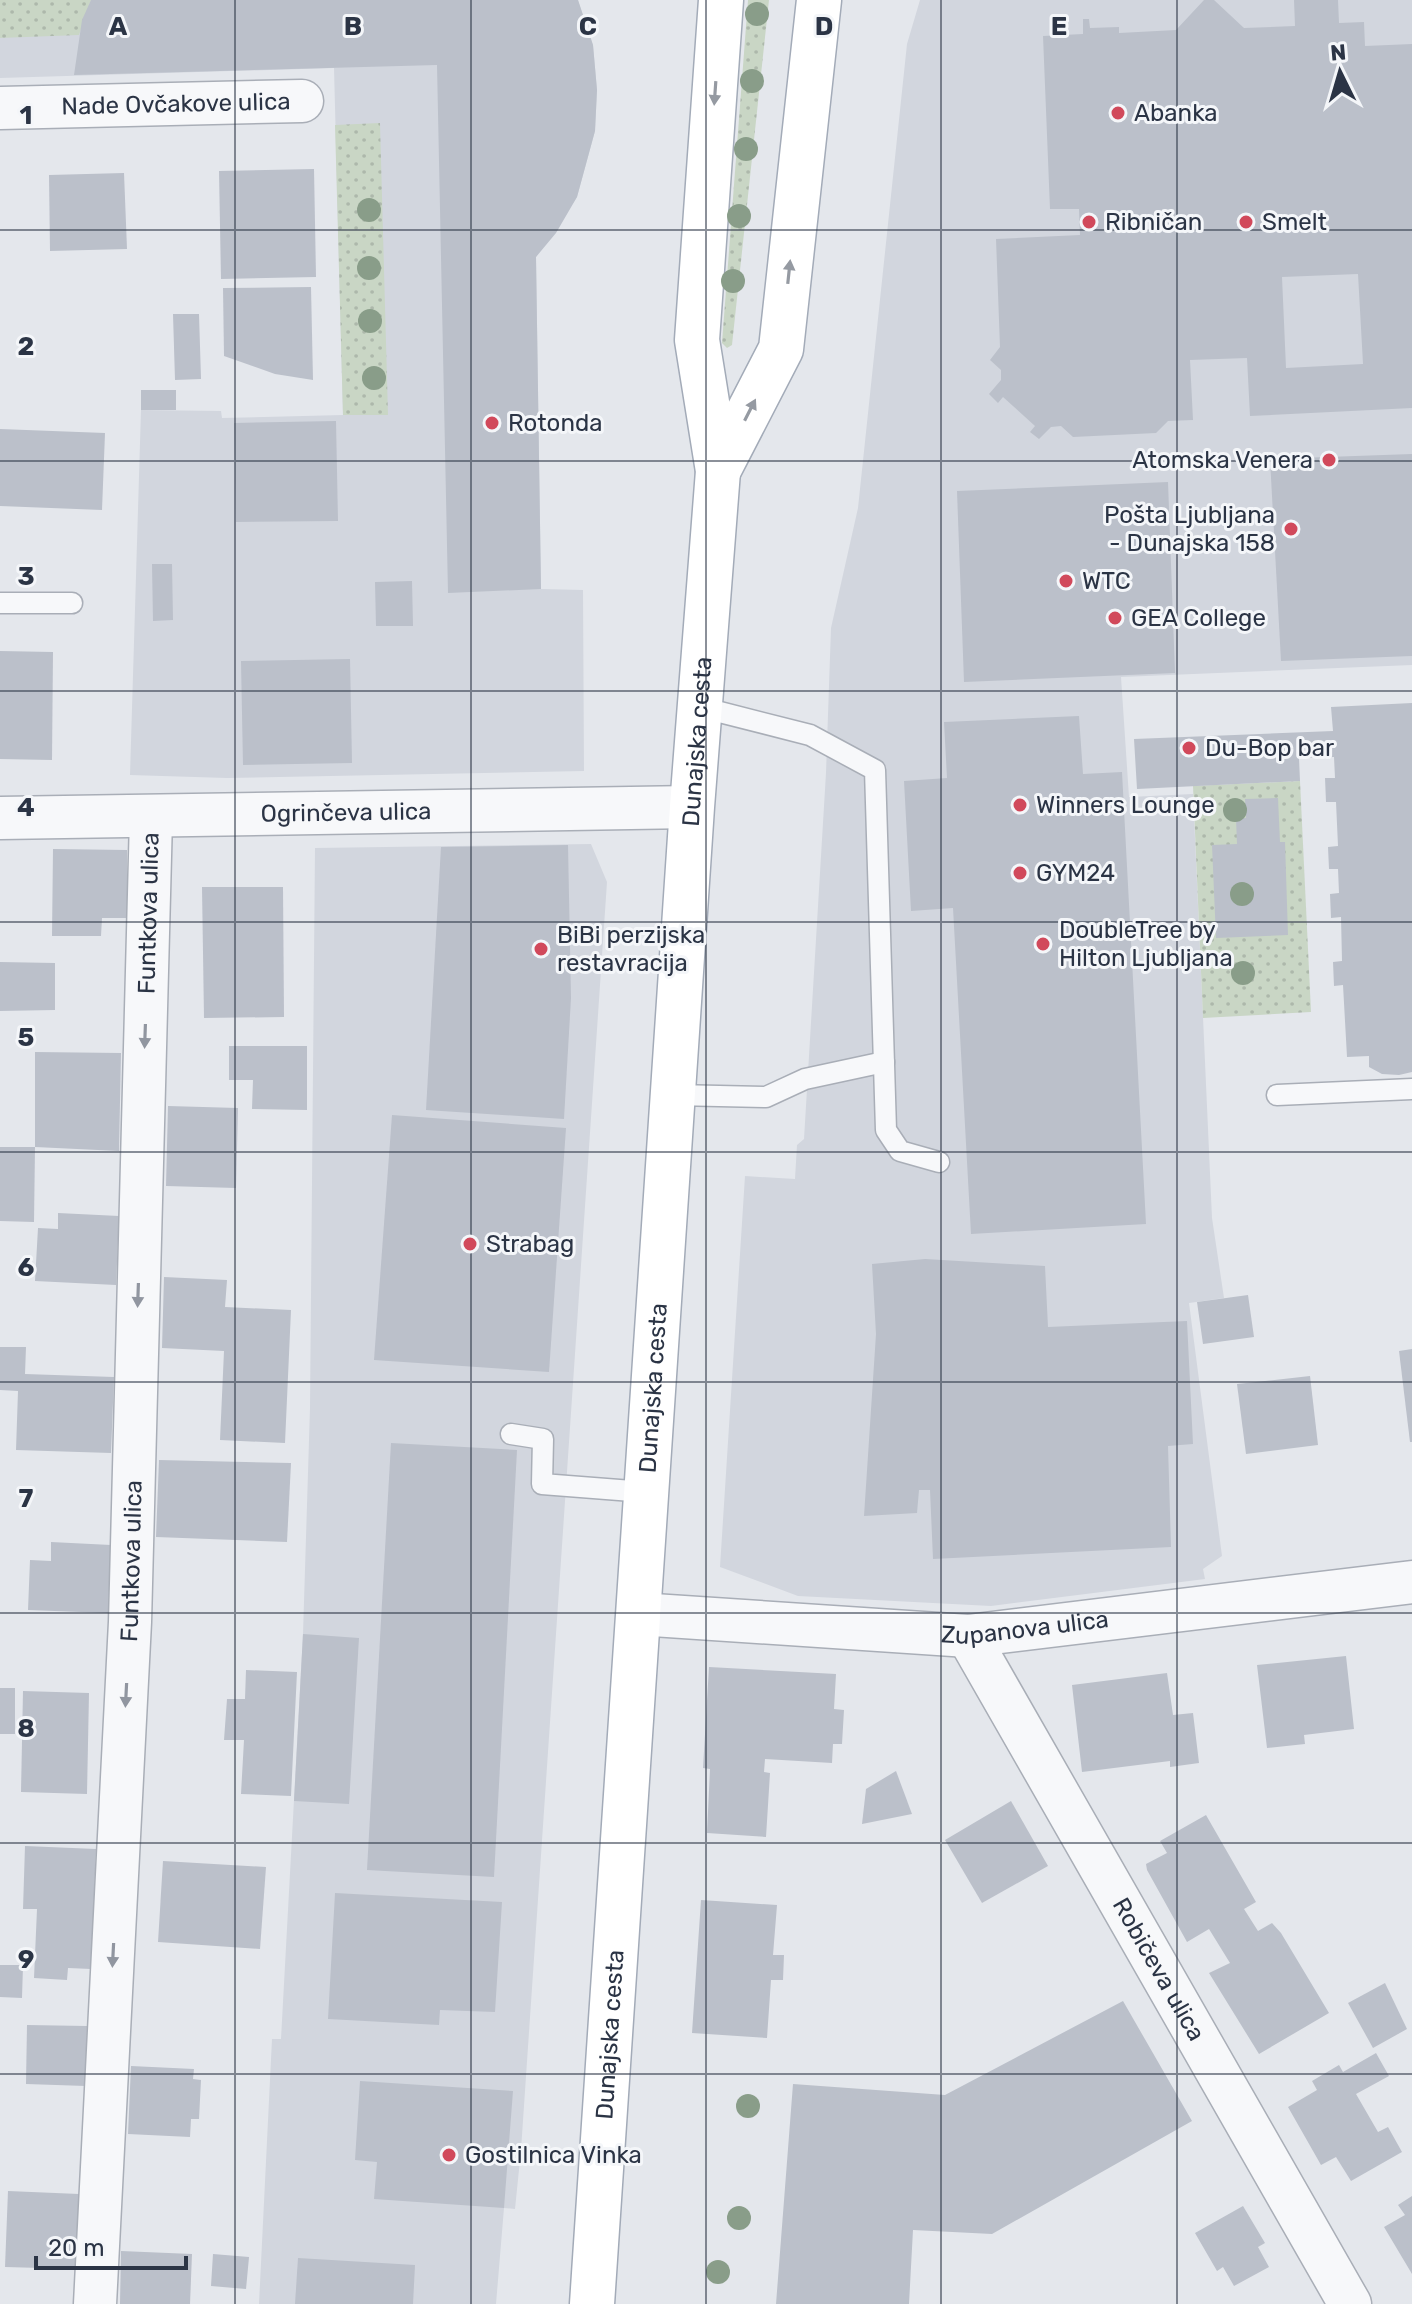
<svg xmlns="http://www.w3.org/2000/svg" width="1412" height="2304" font-family="Rubik,sans-serif">
	<defs>
		<pattern id="grass-dots" width="8" height="8" patternUnits="userSpaceOnUse" patternTransform="scale(2)"><rect width="8" height="8" fill="#c9d6c5"/><path d="M2 2h.1M6 6h.1" fill="none" stroke="#adb8ab" stroke-width="1.8" stroke-linecap="round"/></pattern>
	</defs>
	<rect width="100%" height="100%" fill="#e4e7ec"/>
	<g fill="#d2d6de">
		<polygon points="0,0 578,0 593,45 597,90 595,131 577,197 536,257 541,589 583,590 584,771 227,778 130,775 141,410 221,411 222,418 343,415 334,68 0,78"/>
		<polygon points="920,0 1412,0 1412,665 1121,677 1129,797 1193,794 1212,1218 1224,1298 1189,1303 1222,1556 1203,1569 1205,1579 991,1606 798,1596 720,1567 745,1176 795,1179 797,1145 804,1139 826,773 831,628 858,508 907,44"/>
		<polygon points="591,844 607,882 521,2150 515,2209 504,2208 496,2304 259,2304 272,2039 281,2039 303,1634 310,1408 315,848"/>
	</g>
	<g fill="url(#grass-dots)">
		<polygon points="0,0 91,0 79,35 0,38"/>
		<polygon points="748,0 769,0 732,345 727,348 722,343"/>
		<polygon points="380,123 388,415 343,415 335,125"/>
		<polygon points="1300,781 1311,1012 1203,1018 1193,786"/>
	</g>
	<g fill="#bbc0ca" fill-rule="evenodd">
		<polygon points="91,0 578,0 593,45 597,90 595,131 577,197 556,233 536,257 541,589 448,593 437,65 74,75 82,20"/>
		<path d="M1204,0H1214L1244,28L1295,26L1294,0H1338L1339,23L1364,22L1365,46L1412,44V408L1250,416L1247,358L1190,360L1193,420L1168,421L1156,433L1073,437L1061,426L1051,427L1039,439L1030,432L1035,426L1003,397L998,403L989,394L1001,380V370L990,360L1000,347L996,239L1080,235L1079,209H1050L1043,36L1083,34V19H1089L1090,28L1119,27V33L1176,30ZM1358,274L1363,364L1286,368L1282,277Z"/>
		<polygon points="314,169 316,277 221,279 219,171"/>
		<polygon points="124,173 127,249 50,251 49,175"/>
		<polygon points="311,287 313,380 275,374 224,356 223,288"/>
		<polygon points="173,314 199,314 201,379 175,380"/>
		<rect x="141" y="390" width="35" height="20"/>
		<polygon points="336,421 338,521 236,522 234,423"/>
		<polygon points="0,429 105,433 102,510 0,506"/>
		<polygon points="1412,454 1412,656 1281,661 1270,459"/>
		<polygon points="1168,482 1175,673 964,682 957,491"/>
		<polygon points="152,564 172,564 173,620 153,621"/>
		<polygon points="412,581 413,626 376,626 375,582"/>
		<polygon points="0,651 53,652 52,760 0,759"/>
		<polygon points="350,659 352,763 243,765 241,661"/>
		<polygon points="1412,703 1412,1072 1399,1075 1382,1074 1369,1067 1369,1056 1347,1057 1343,985 1334,986 1333,962 1342,961 1341,917 1331,918 1330,894 1339,893 1338,869 1329,869 1328,847 1338,846 1336,802 1326,802 1325,778 1335,778 1334,757 1299,758 1300,781 1137,789 1134,739 1333,731 1331,707"/>
		<polygon points="1079,716 1083,774 1122,772 1146,1224 971,1234 953,908 911,911 904,781 947,778 944,722"/>
		<polygon points="1278,798 1280,842 1285,842 1288,935 1216,938 1212,845 1237,844 1236,818 1246,818 1245,799"/>
		<polygon points="568,845 571,998 564,1119 426,1110 441,847"/>
		<polygon points="53,849 127,850 127,918 102,918 101,936 52,936"/>
		<polygon points="202,887 283,887 284,1017 204,1018"/>
		<polygon points="0,962 55,963 55,1010 0,1011"/>
		<polygon points="229,1046 307,1046 307,1110 252,1109 253,1080 229,1080"/>
		<polygon points="35,1052 121,1053 119,1151 35,1147"/>
		<polygon points="168,1106 238,1108 236,1188 166,1186"/>
		<polygon points="392,1115 566,1128 549,1372 374,1360"/>
		<polygon points="0,1147 35,1147 34,1222 0,1221"/>
		<polygon points="58,1213 119,1216 116,1285 35,1281 38,1228 58,1229"/>
		<polygon points="925,1259 1045,1266 1048,1327 1187,1321 1193,1444 1168,1446 1171,1547 933,1559 930,1490 919,1490 917,1513 864,1516 876,1334 872,1264"/>
		<polygon points="164,1277 227,1280 225,1307 291,1310 285,1443 220,1440 224,1351 162,1348"/>
		<polygon points="1248,1295 1254,1337 1203,1344 1197,1302"/>
		<polygon points="0,1347 26,1347 25,1374 114,1377 111,1453 16,1450 18,1391 0,1390"/>
		<polygon points="1412,1349 1412,1442 1410,1442 1399,1351"/>
		<polygon points="1310,1376 1318,1445 1246,1454 1237,1384"/>
		<polygon points="391,1443 517,1450 494,1877 367,1870"/>
		<polygon points="159,1460 291,1463 287,1542 156,1537"/>
		<polygon points="51,1542 111,1545 108,1613 28,1610 30,1560 51,1561"/>
		<polygon points="303,1634 359,1638 349,1804 294,1801"/>
		<polygon points="1346,1656 1354,1729 1304,1735 1305,1744 1267,1748 1257,1665"/>
		<polygon points="709,1667 836,1674 834,1709 844,1710 842,1744 833,1744 832,1763 765,1759 764,1772 770,1773 766,1837 707,1833 710,1769 703,1768"/>
		<polygon points="246,1670 297,1672 291,1796 241,1794 244,1740 224,1740 227,1699 245,1699"/>
		<polygon points="1167,1673 1173,1715 1193,1713 1199,1763 1170,1767 1170,1761 1082,1772 1072,1685"/>
		<rect x="0" y="1688" width="15" height="46"/>
		<polygon points="23,1691 89,1693 87,1794 21,1792"/>
		<polygon points="896,1771 912,1814 862,1824 866,1789"/>
		<polygon points="1011,1801 1048,1866 982,1903 945,1840"/>
		<polygon points="1206,1815 1256,1902 1244,1909 1258,1931 1272,1923 1281,1933 1329,2013 1259,2054 1209,1973 1230,1963 1209,1929 1187,1942 1147,1870 1146,1864 1167,1853 1160,1841"/>
		<polygon points="25,1846 96,1849 91,1969 68,1968 67,1980 34,1978 37,1909 23,1909"/>
		<polygon points="163,1861 266,1867 260,1949 158,1942"/>
		<polygon points="335,1893 502,1902 495,2012 440,2010 439,2025 328,2019"/>
		<polygon points="701,1900 777,1905 773,1955 784,1955 783,1980 771,1980 767,2038 692,2033"/>
		<polygon points="0,1965 23,1965 22,1998 0,1997"/>
		<polygon points="1385,1983 1407,2029 1373,2048 1348,2003"/>
		<polygon points="1123,2001 1192,2121 992,2234 913,2230 909,2304 776,2304 793,2084 945,2095"/>
		<polygon points="27,2025 87,2026 86,2086 26,2084"/>
		<polygon points="1376,2053 1389,2076 1356,2094 1378,2132 1388,2127 1402,2152 1351,2181 1336,2157 1321,2165 1288,2107 1317,2090 1312,2081 1339,2065 1343,2072"/>
		<polygon points="131,2066 194,2069 193,2079 201,2080 199,2119 191,2119 190,2137 128,2134"/>
		<polygon points="360,2081 513,2091 504,2208 374,2199 377,2162 355,2160"/>
		<polygon points="8,2191 79,2194 77,2269 5,2267"/>
		<polygon points="1412,2196 1412,2274 1384,2227 1405,2215 1398,2205"/>
		<polygon points="1243,2206 1265,2243 1258,2247 1269,2267 1234,2286 1223,2267 1217,2271 1195,2233"/>
		<polygon points="121,2251 192,2254 190,2304 120,2304"/>
		<polygon points="213,2254 249,2257 246,2289 211,2286"/>
		<polygon points="298,2258 415,2265 413,2304 295,2304"/>
	</g>
	<g fill="none" stroke-linecap="round" stroke-linejoin="round">
		<g stroke="#a9aeb7" stroke-width="23">
			<g id="lane">
				<polyline points="0,603 72,603"/>
				<polyline points="700,707 810,735 875,770 886,1130 900,1151 939,1162"/>
				<polyline points="674,1095 766,1097 805,1079 884,1062"/>
				<polyline points="1277,1095 1412,1089"/>
				<polyline points="511,1434 543,1439 542,1484 645,1492"/>
			</g>
		</g>
		<g stroke="#a9aeb7" stroke-width="45">
			<g id="street">
				<path id="s1" d="M0,108L302,101"/>
				<path id="s2" d="M0,818L692,807"/>
				<path id="s3" d="M638,1614L968,1636L1412,1582"/>
				<path id="s4" d="M968,1636L1350,2304"/>
				<path id="s5" d="M95,2304L130,1622L151,818"/>
			</g>
		</g>
		<g stroke="#a3abb8" stroke-width="47">
			<g id="primary">
				<polyline points="718,471 781,349 819,0"/>
				<path id="s6" d="M592,2304L692,807L718,471L697,340L721,0"/>
			</g>
		</g>
		<use href="#lane" stroke="#f7f8fa" stroke-width="20"/>
		<use href="#street" stroke="#f7f8fa" stroke-width="42"/>
		<use href="#primary" stroke="#fff" stroke-width="44"/>
	</g>
	<g fill="#899d89">
		<circle cx="757" cy="14" r="12"/>
		<circle cx="752" cy="81" r="12"/>
		<circle cx="746" cy="149" r="12"/>
		<circle cx="369" cy="210" r="12"/>
		<circle cx="739" cy="216" r="12"/>
		<circle cx="369" cy="268" r="12"/>
		<circle cx="733" cy="281" r="12"/>
		<circle cx="370" cy="321" r="12"/>
		<circle cx="374" cy="378" r="12"/>
		<circle cx="1235" cy="810" r="12"/>
		<circle cx="1242" cy="894" r="12"/>
		<circle cx="1243" cy="973" r="12"/>
		<circle cx="748" cy="2106" r="12"/>
		<circle cx="739" cy="2218" r="12"/>
		<circle cx="718" cy="2272" r="12"/>
	</g>
	<defs><path id="oneway-solid" d="M-6-.8H1V-3.2L6.5 0L1 3.2V.8H-6Z" transform="scale(2)"/></defs>
	<g fill="#959aa2">
		<use href="#oneway-solid" transform="translate(715 93) rotate(94)"/>
		<use href="#oneway-solid" transform="translate(789 272) rotate(-84)"/>
		<use href="#oneway-solid" transform="translate(750 410) rotate(-63)"/>
	</g>
	<g fill="#9196a0">
		<use href="#oneway-solid" transform="translate(145 1036) rotate(92)"/>
		<use href="#oneway-solid" transform="translate(138 1295) rotate(92)"/>
		<use href="#oneway-solid" transform="translate(126 1695) rotate(93)"/>
		<use href="#oneway-solid" transform="translate(113 1955) rotate(93)"/>
	</g>
	<path fill="none" stroke="#2b3445" stroke-width="2" stroke-opacity="0.55" d="M235,0V2304M471,0V2304M706,0V2304M941,0V2304M1177,0V2304M0,230H1412M0,461H1412M0,691H1412M0,922H1412M0,1152H1412M0,1382H1412M0,1613H1412M0,1843H1412M0,2074H1412"/>
	<g fill="#d1495b" stroke="#f4f6f9" stroke-width="3">
		<circle cx="1118" cy="113" r="8"/>
		<circle cx="1089" cy="222" r="8"/>
		<circle cx="1246" cy="222" r="8"/>
		<circle cx="492" cy="423" r="8"/>
		<circle cx="1329" cy="460" r="8"/>
		<circle cx="1291" cy="529" r="8"/>
		<circle cx="1066" cy="581" r="8"/>
		<circle cx="1115" cy="618" r="8"/>
		<circle cx="1189" cy="748" r="8"/>
		<circle cx="1020" cy="805" r="8"/>
		<circle cx="1020" cy="873" r="8"/>
		<circle cx="1043" cy="944" r="8"/>
		<circle cx="541" cy="949" r="8"/>
		<circle cx="470" cy="1244" r="8"/>
		<circle cx="449" cy="2155" r="8"/>
	</g>
	<g text-anchor="middle" stroke-width="6" stroke-linejoin="round" paint-order="stroke">
		<g font-size="24" fill="#2b3445" stroke="#f4f6f9">
			<text dy="8" stroke="none"><textPath href="#s1" startOffset="176">Nade Ovčakove ulica</textPath></text>
			<text dy="8" stroke="none"><textPath href="#s6" startOffset="1566">Dunajska cesta</textPath></text>
			<text dy="8" stroke="none"><textPath href="#s2" startOffset="346">Ogrinčeva ulica</textPath></text>
			<text dy="8" stroke="none"><textPath href="#s5" startOffset="1392">Funtkova ulica</textPath></text>
			<text dy="8" stroke="none"><textPath href="#s6" startOffset="918">Dunajska cesta</textPath></text>
			<text dy="8" stroke="none"><textPath href="#s5" startOffset="744">Funtkova ulica</textPath></text>
			<text dy="8" stroke="none"><textPath href="#s3" startOffset="388">Zupanova ulica</textPath></text>
			<text dy="8" stroke="none"><textPath href="#s4" startOffset="384">Robičeva ulica</textPath></text>
			<text dy="8" stroke="none"><textPath href="#s6" startOffset="270">Dunajska cesta</textPath></text>
		</g>
		<g font-size="24" fill="#2b3445" stroke="#f4f6f9" text-anchor="start">
			<text x="1134" y="121">Abanka</text>
			<text x="1105" y="230">Ribničan</text>
			<text x="1262" y="230">Smelt</text>
			<text x="508" y="431">Rotonda</text>
			<text x="1313" y="468" text-anchor="end">Atomska Venera</text>
			<text x="1275" y="523" text-anchor="end">Pošta Ljubljana<tspan x="1275" dy="28">- Dunajska 158</tspan></text>
			<text x="1082" y="589">WTC</text>
			<text x="1131" y="626">GEA College</text>
			<text x="1205" y="756">Du-Bop bar</text>
			<text x="1036" y="813">Winners Lounge</text>
			<text x="1036" y="881">GYM24</text>
			<text x="1059" y="938">DoubleTree by<tspan x="1059" dy="28">Hilton Ljubljana</tspan></text>
			<text x="557" y="943">BiBi perzijska<tspan x="557" dy="28">restavracija</tspan></text>
			<text x="486" y="1252">Strabag</text>
			<text x="465" y="2163">Gostilnica Vinka</text>
		</g>
	</g>
	<g font-size="26" text-anchor="middle" font-weight="bold" fill="#2b3445" stroke="#f4f6f9" stroke-width="6" stroke-linejoin="round" paint-order="stroke">
		<text x="118" y="35">A</text>
		<text x="353" y="35">B</text>
		<text x="588" y="35">C</text>
		<text x="824" y="35">D</text>
		<text x="1059" y="35">E</text>
		<text x="26" y="124">1</text>
		<text x="26" y="355">2</text>
		<text x="26" y="585">3</text>
		<text x="26" y="816">4</text>
		<text x="26" y="1046">5</text>
		<text x="26" y="1276">6</text>
		<text x="26" y="1507">7</text>
		<text x="26" y="1737">8</text>
		<text x="26" y="1968">9</text>
	</g>
	<g transform="translate(1340 72) rotate(355)" stroke="#f4f6f9" stroke-width="6" paint-order="stroke">
	<path d="M0-6L14 30L0 20L-14 30Z" fill="#2b3445"/>
	<text y="-12" font-size="22" font-weight="bold" text-anchor="middle" fill="#2b3445">N</text>
	</g>
	<path d="M36 2256v12h150v-12" fill="none" stroke="#2b3445" stroke-width="4"/>
	<text x="48" y="2256" font-size="24" fill="#2b3445" stroke="#f4f6f9" stroke-width="6" paint-order="stroke">20 m</text>
</svg>
